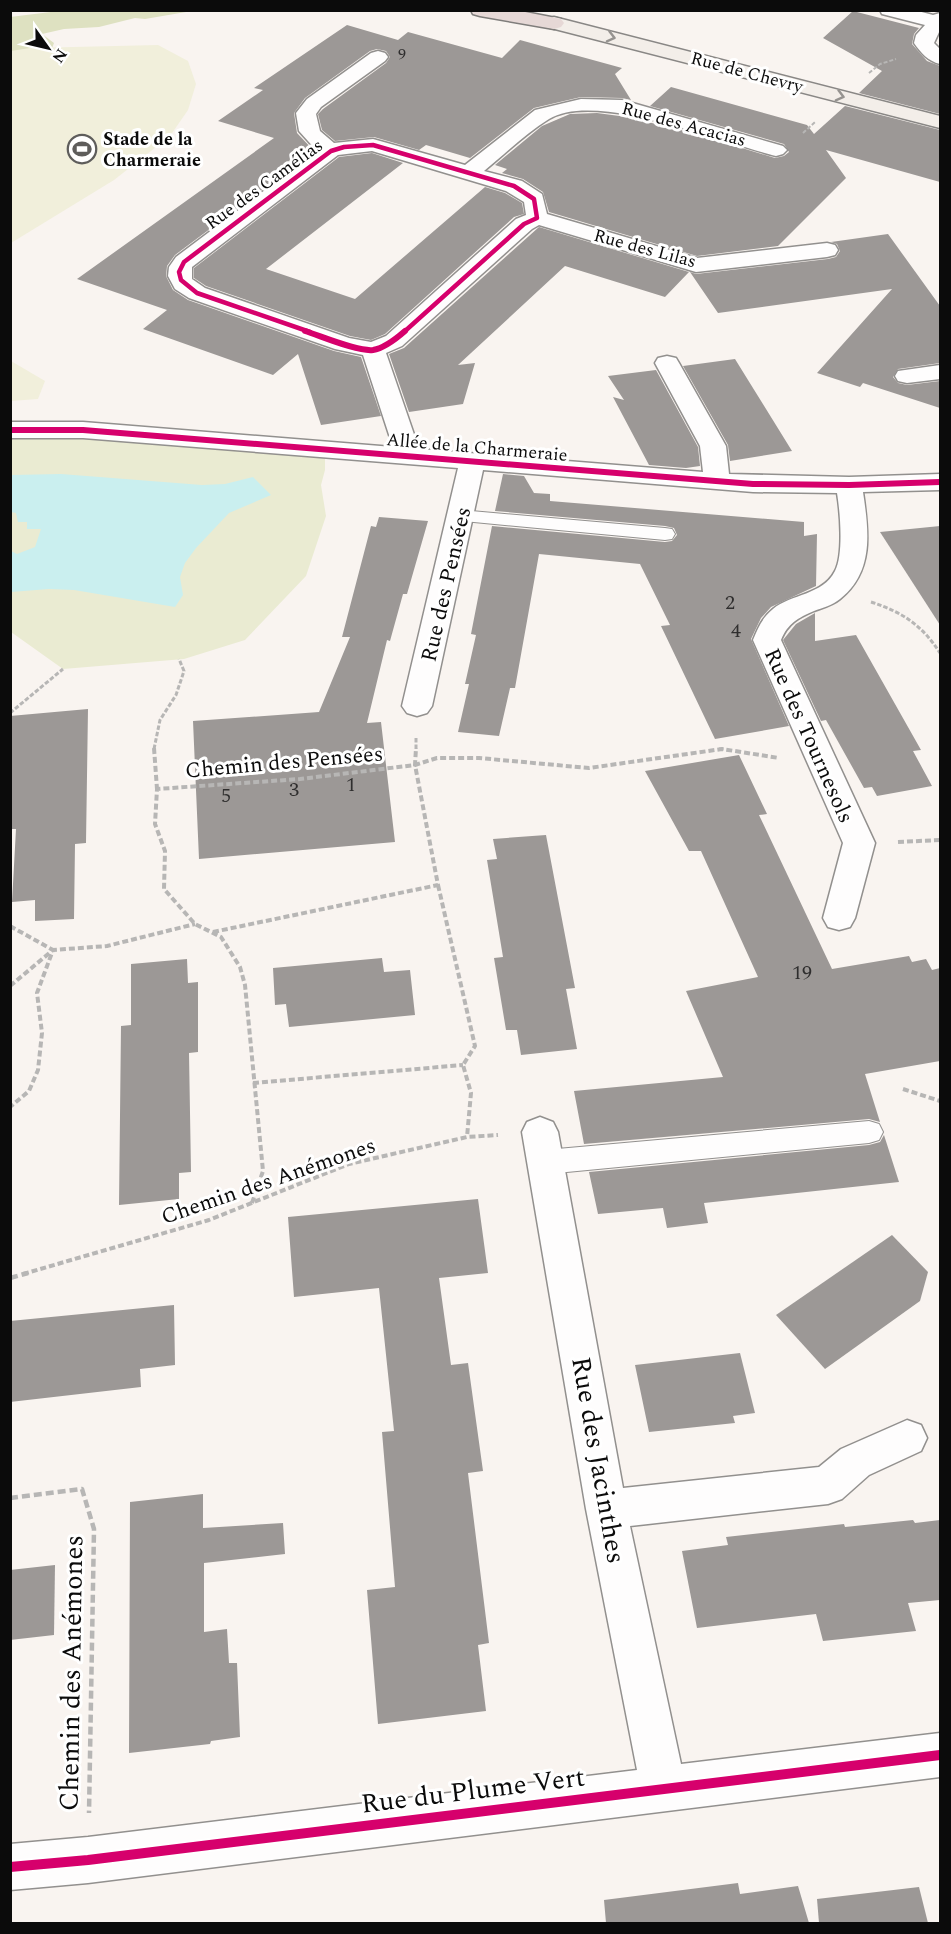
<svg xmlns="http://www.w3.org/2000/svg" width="951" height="1934" font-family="Spectral,serif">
	<rect width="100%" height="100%" fill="#f9f4f0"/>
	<polygon fill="#eaebd2" points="11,430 325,449 325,470 321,485 326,516 306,576 245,640 184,659 63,669 11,632"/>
	<polygon fill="#dee1c1" points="67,10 192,11 145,19 135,18 99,27 64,29 42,34 54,43 51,51 11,60 10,17"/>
	<g fill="#f1efdb">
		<polygon points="158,45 188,61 196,84 188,110 170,136 114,180 11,243 11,51 30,48"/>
		<polygon points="11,361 45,381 38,399 11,401"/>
	</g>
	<polygon fill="#caefef" points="61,474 202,485 225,484 253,477 271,495 229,513 196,548 185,563 180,577 183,595 175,607 74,590 49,589 11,592 11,551 17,554 35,547 41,529 27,529 27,522 18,522 16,513 11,512 11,475"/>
	<g fill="#9c9896">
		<polygon points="853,11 919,28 914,34 912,44 927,61 940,66 940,114 859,93 882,71 823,38"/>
		<polygon points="347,25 398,40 408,32 502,58 520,40 622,68 615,74 631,100 622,98 581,97 534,108 470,158 426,145 419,150 374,137 335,141 322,130 318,114 323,109 386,63 390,57 386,51 377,49 370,51 305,98 294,113 297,133 314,151 175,255 167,266 166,276 173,290 188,300 334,351 361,357 381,416 321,425 298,354 273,375 143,329 167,310 77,279 274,138 218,121 263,90 254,88"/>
		<polygon points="671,87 807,125 814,134 845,106 940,130 940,182 826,150 846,178 778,246 697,256 549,212 543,192 523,179 502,173 507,169 495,165 542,126 570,114 597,113 627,117 693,133 775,158 784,156 789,152 784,144 650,106"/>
		<polygon points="372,153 403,163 266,269 355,299 485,187 505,193 522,203 524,214 514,217 385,334 371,340 350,336 206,286 194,278 194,268 339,157"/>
		<polygon points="539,227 689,272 665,297 565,266 458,365 475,363 463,404 409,412 389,354 404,348"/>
		<polygon points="888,234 940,306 940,363 898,369 893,377 898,383 907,385 940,381 940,408 863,383 860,387 817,373 892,289 718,313 690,272 696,274 828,259 836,257 840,251 837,244 831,242"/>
		<polygon points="735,359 748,380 792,451 730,461 728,445 683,366"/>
		<polygon points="656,370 698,447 700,466 686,468 649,465 613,397 624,400 608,376"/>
		<polygon points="503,474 524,476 534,493 550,494 550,501 804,522 804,536 817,534 816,586 771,607 761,618 751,639 789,726 715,739 661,626 670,625 640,564 539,554 515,688 510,688 499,736 458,732 469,684 465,684 476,635 471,634 492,526 665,542 672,541 677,535 674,528 665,526 495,511"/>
		<polygon points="379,517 428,521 407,594 403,594 390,641 387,640 367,723 381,722 395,842 199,859 193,721 319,712 350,637 342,637 371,526 376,527"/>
		<polygon points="940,526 940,625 880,532"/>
		<polygon points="815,613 815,641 856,635 921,750 913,751 932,786 877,796 872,787 864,788 826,720 821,721 783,640 796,624"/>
		<polygon points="88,709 86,843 75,844 74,919 35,921 35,900 12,902 16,829 10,829 10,716"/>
		<polygon points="739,755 767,814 759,815 832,969 909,956 912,962 926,959 932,970 940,968 940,1061 865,1074 880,1122 869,1119 584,1144 574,1091 723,1077 686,991 758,977 701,851 689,851 645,771"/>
		<polygon points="546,835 575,988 566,989 577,1049 521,1055 517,1030 506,1030 494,958 503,957 487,860 497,859 493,839"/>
		<polygon points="382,958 384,972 410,970 415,1015 289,1027 286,1004 275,1005 273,968"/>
		<polygon points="187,959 188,983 198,982 198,1052 189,1053 191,1172 179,1173 179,1199 119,1205 121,1026 131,1025 131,964"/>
		<polygon points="884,1135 899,1182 704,1203 708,1223 667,1228 663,1208 598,1214 589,1172 869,1145 880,1142"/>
		<polygon points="478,1199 488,1273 439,1278 451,1365 468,1363 483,1471 468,1473 489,1643 478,1645 486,1711 378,1724 367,1590 395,1587 382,1432 394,1431 379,1288 294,1297 288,1217"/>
		<polygon points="892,1235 928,1272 920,1301 825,1369 776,1315"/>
		<polygon points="174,1305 175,1365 140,1369 141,1387 10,1402 10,1321"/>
		<polygon points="740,1353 755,1413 733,1416 735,1423 649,1432 635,1365"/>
		<polygon points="203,1494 203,1528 283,1523 285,1554 204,1563 204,1632 227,1629 229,1663 237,1663 240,1737 211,1741 210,1744 129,1753 130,1502"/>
		<polygon points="913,1520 915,1523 940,1520 940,1600 908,1603 916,1631 823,1641 816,1614 697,1628 682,1551 728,1545 726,1537 844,1524 845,1527"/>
		<polygon points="55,1565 54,1635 10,1640 10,1570"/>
		<polygon points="738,1883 740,1894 798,1886 809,1923 606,1923 604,1900"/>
		<polygon points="919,1887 928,1923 819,1923 817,1899"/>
	</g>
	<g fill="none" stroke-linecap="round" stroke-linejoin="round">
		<g stroke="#92908e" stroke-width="2">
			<g id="lane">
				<polygon points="460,510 665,528 672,529 675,534 672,539 665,540 453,520 450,516 453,512"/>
				<polygon points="869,1121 879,1124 883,1132 879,1140 869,1143 546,1174 536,1170 532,1162 536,1154 546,1150"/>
			</g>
		</g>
		<g stroke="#92908e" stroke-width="3">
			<g id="street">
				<path d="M880,10H914L933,15L940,13V30L934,43L940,49V64C928,61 921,53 914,43L916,35L925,25L882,14Z"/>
				<path d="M378,51L385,53L388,57L385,61L321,107L316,114L320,131L334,143L373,139L465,165L535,110L581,99L622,100L783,146L787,150L783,154L776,156C723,143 596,90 549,119C526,133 505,154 484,171L522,181L542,194L547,214L697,258L827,243L835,245L838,250L835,255L827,257L696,272L539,225L532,229L402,346L386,353L419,449L703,472L700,446L655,363L658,358L667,356L676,358L679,363L726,446L729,474L849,477L940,474V490L863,492C869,532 874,572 840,599C833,605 822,608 814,611C798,618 788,623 781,640L875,843L855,918L850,927L839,930L828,927L823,918L843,843L753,640C758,628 762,618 773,609C791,594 823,595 835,571C844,554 840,511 837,493L753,492L483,470L432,706L427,713L417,716L407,713L402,706L458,468L83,438H10V422H83L393,447L363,355L335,349L189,298L175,289L168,276L169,267L176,257L317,151L299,131L296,113L307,99L371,53ZM372,151L506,191L524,202L526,215L516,219L386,336L371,342L349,338L205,288L192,279V267L338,155Z"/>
				<polygon points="940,365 940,379 907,383 898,381 895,376 898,371"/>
				<polygon points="540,1117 553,1122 558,1132 623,1488 819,1467 841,1449 907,1420 921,1425 927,1438 921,1451 869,1475 842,1499 828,1504 630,1526 681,1764 940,1733 940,1777 88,1883 10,1890 10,1844 88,1837 637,1770 586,1509 522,1132 527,1122"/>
			</g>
		</g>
		<g stroke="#898785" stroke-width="3">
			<polygon id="secondary" points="554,17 940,116 940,128 547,27 544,23 547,19"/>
		</g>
		<g stroke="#7f7d7b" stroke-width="3">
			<polygon id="highway" points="471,10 515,10 561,19 564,23 561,27 554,29 480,16 473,14"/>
		</g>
		<g stroke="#b7b6b5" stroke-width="2" stroke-dasharray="4 2" stroke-linecap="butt">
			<polyline points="869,73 880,64 896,59"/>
			<polyline points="803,133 815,122"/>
		</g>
		<g stroke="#b7b6b5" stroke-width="3" stroke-dasharray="4.5 2" stroke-linecap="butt">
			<path d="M871,602C902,612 922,625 940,653"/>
			<polyline points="10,713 63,669"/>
			<polyline points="154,749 160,720 176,695 184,671 179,659"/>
			<polyline points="416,749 416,737"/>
			<polyline points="719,749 725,749"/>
		</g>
		<g stroke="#b7b6b5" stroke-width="4" stroke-dasharray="6 3" stroke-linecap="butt">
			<polyline points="154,748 157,789"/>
			<polyline points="898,842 940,840"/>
			<polyline points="438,885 475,1046 463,1065 471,1093 467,1137"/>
			<polyline points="10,926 53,950 37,993 42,1033 38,1070 29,1091 10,1107"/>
			<polyline points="213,932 438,885 415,765 416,748"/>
			<polyline points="10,986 53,950 107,946 195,924"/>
			<polyline points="253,1083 463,1065"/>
			<polyline points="903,1089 940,1101"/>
			<polyline points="252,1203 263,1171 245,985 240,967 221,937 195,924 164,889 165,851 155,824 157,789 300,779 415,765 437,758 479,758 589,768 722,749 779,758"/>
			<polyline points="23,1274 209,1220 349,1164 467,1137 498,1135"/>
		</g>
		<g stroke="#b7b6b5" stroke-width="4.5" stroke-dasharray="8 4" stroke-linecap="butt">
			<polyline points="10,1278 28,1273"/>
			<polyline points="10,1498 82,1489 94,1529 89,1813"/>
		</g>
		<use href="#lane" fill="#fefdfd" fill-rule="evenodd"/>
		<use href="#street" fill="#fefdfd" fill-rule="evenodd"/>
		<use href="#secondary" fill="#f3eee9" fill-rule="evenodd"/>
		<use href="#highway" fill="#e6d8d6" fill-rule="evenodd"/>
		<g stroke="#fff" stroke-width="7">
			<polyline id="cycleway-far2" points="310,332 197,293 181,280 179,272 184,262 331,151 344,147 373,145 514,186 534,199 537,218 524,224 404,332"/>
		</g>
		<g stroke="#fff" stroke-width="9">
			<g id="cycleway-far1">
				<path d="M305,331C321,336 358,352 373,350C385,348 397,338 405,331"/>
				<polyline points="10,430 83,430 753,484 849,485 940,482"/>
			</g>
		</g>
		<g stroke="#fff" stroke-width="14">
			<polyline id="cycleway" points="10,1867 88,1860 940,1755"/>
		</g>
		<use href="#cycleway-far2" stroke="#d6006c" stroke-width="4.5"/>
		<use href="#cycleway-far1" stroke="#d6006c" stroke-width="6"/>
		<use href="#cycleway" stroke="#d6006c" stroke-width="10"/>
	</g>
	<defs><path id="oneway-chevron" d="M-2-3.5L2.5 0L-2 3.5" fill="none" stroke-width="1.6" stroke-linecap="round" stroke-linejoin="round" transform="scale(1.5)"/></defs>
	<g stroke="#969390">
		<use href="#oneway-chevron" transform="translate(611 37) rotate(14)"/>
		<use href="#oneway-chevron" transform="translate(840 96) rotate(15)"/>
	</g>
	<defs>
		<g id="stadium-ring" transform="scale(1.5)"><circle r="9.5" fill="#fff" stroke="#5e5d5b" stroke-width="1.5"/><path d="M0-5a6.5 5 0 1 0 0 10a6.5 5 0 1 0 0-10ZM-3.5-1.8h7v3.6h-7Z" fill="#5e5d5b"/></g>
	</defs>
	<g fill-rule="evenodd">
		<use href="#stadium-ring" x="82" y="149"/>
	</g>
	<g text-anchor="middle" stroke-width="6" stroke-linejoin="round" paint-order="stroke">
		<g font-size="16" fill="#2f2e2e">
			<text x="402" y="59">9</text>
		</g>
		<g font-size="18" fill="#0b0b0b" stroke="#fff">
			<text transform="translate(747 72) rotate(15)" y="6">Rue de Chevry</text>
			<text transform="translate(684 124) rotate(15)" y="6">Rue des Acacias</text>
			<text transform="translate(264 184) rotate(-36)" y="6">Rue des Camélias</text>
			<text transform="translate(645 248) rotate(15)" y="6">Rue des Lilas</text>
			<text transform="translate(477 447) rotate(5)" y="6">Allée de la Charmeraie</text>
		</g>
		<g font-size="18" font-weight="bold" fill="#0b0b0b" stroke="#fff" text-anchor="start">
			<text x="103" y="145">Stade de la<tspan x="103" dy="21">Charmeraie</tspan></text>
		</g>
		<g font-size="20" fill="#2f2e2e">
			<text x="730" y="609">2</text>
			<text x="736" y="637">4</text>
			<text x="351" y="791">1</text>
			<text x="294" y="796">3</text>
			<text x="226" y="802">5</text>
			<text x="802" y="979">19</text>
		</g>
		<g font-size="22" fill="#0b0b0b" stroke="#fff">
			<text transform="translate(445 584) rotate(-77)" y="8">Rue des Pensées</text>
			<text transform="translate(810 735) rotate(66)" y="8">Rue des Tournesols</text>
			<text transform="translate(284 761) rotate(-5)" y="8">Chemin des Pensées</text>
			<text transform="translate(268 1180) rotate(-19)" y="8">Chemin des Anémones</text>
		</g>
		<g font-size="27" fill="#0b0b0b" stroke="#fff">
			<text transform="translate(599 1460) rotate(80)" y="9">Rue des Jacinthes</text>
			<text transform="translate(71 1673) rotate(-89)" y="9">Chemin des Anémones</text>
			<text transform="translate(473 1790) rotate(-7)" y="9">Rue du Plume Vert</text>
		</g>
	</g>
	<rect width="951" height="1934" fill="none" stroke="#0b0b0b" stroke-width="24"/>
	<g transform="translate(48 48) rotate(124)" stroke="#ffffff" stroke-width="4.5" paint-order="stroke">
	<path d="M0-4.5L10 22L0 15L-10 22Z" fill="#0b0b0b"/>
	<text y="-9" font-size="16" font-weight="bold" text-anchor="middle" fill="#0b0b0b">N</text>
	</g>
</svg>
